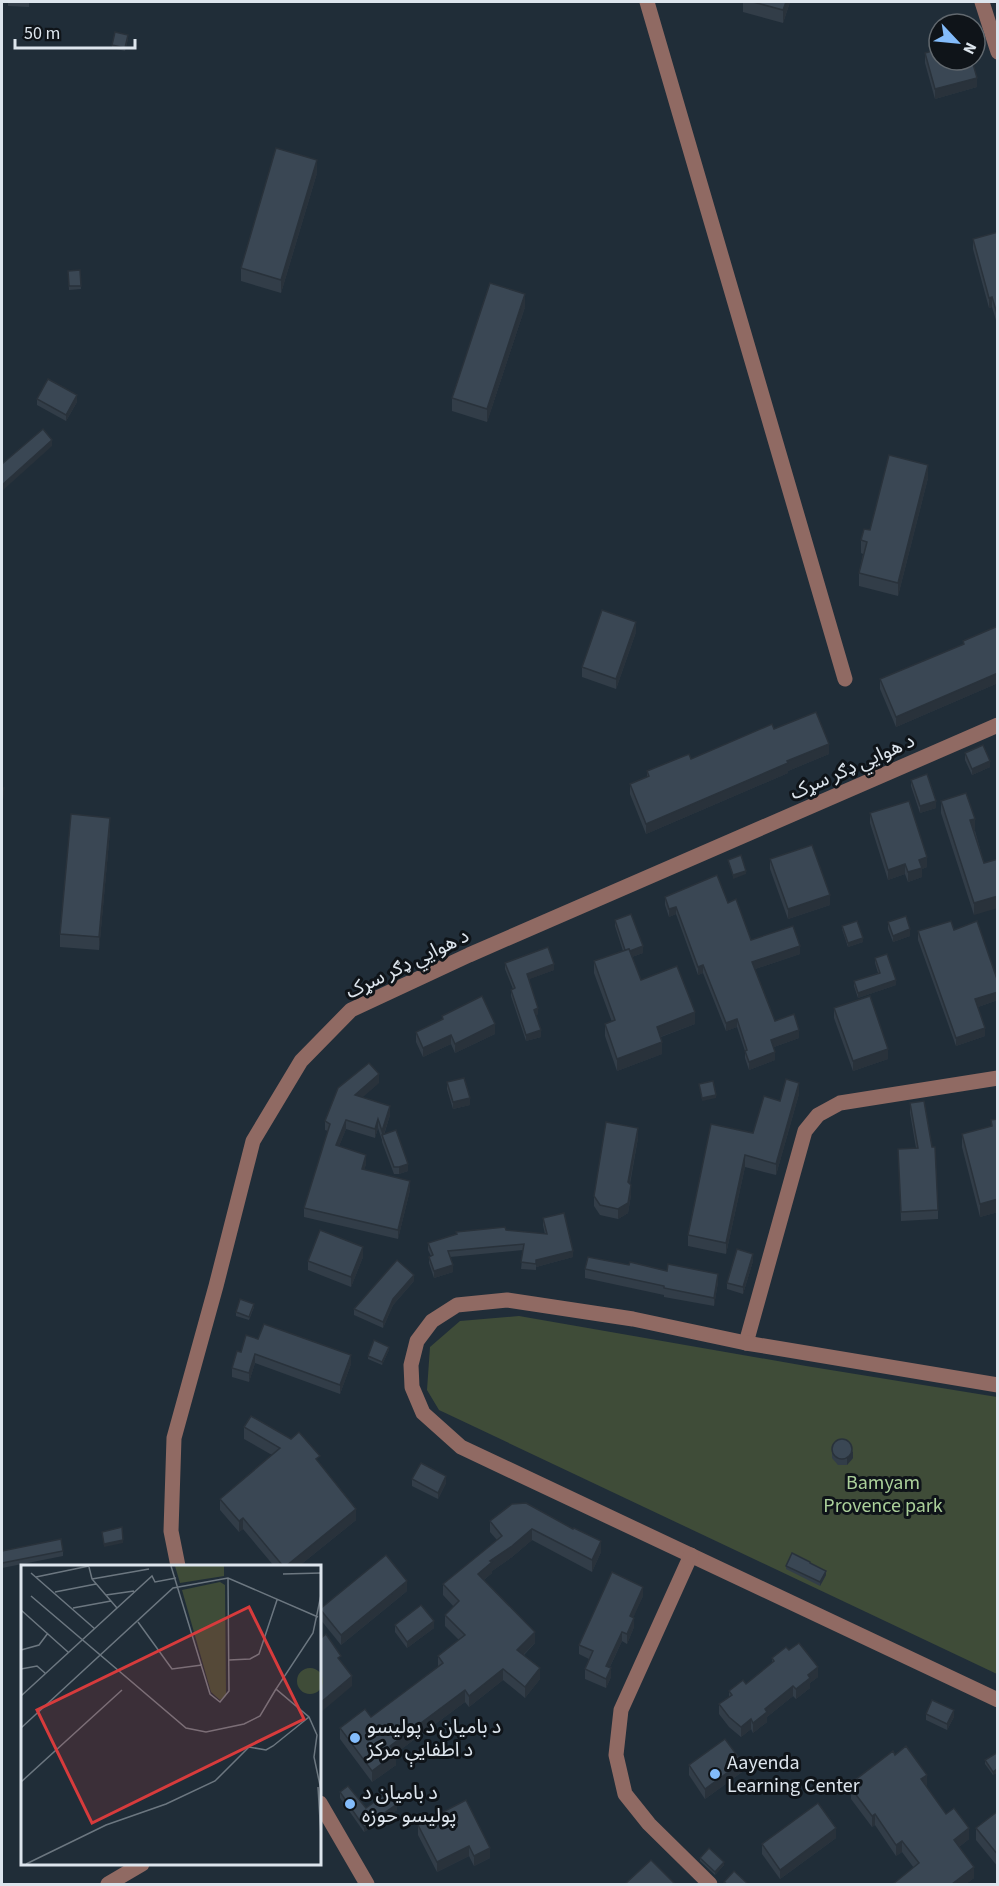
<svg xmlns="http://www.w3.org/2000/svg" width="999" height="1886" font-family="'Source Sans 3','Noto Sans Arabic',sans-serif">
	<rect width="100%" height="100%" fill="#202d38"/>
	<polygon fill="#3f4c38" points="519,1316 806,1366 997,1397 997,1674 439,1410 427,1390 430,1347 460,1321"/>
	<g fill="none" stroke-linecap="round" stroke-linejoin="round">
		<g stroke="#906a63" stroke-width="15">
			<polyline points="647,2 845,679"/>
			<polyline points="982,2 998,52"/>
			<polyline points="746,1343 805,1131 818,1115 840,1103 998,1078"/>
			<polyline points="998,1385 746,1343 633,1319 507,1300 457,1305 432,1321 417,1341 411,1365 412,1387 423,1413 461,1447 998,1700"/>
			<polyline points="691,1555 621,1710 616,1755 625,1794 649,1824 710,1884"/>
			<polyline points="178,1566 171,1531 174,1438 216,1286 253,1141 301,1061 351,1010 469,955 998,725"/>
			<polyline points="320,1803 367,1884"/>
			<polyline points="108,1884 142,1864"/>
		</g>
	</g>
	<g fill="#323d48">
		<polygon points="8,2 29,2 29,7 8,6"/>
		<polygon points="743,2 790,2 783,23 743,12"/>
		<polygon points="128,39 125,51 112,48 112,45"/>
		<polygon points="925,53 977,87 935,99 925,63"/>
		<polygon points="317,173 281,293 241,281 241,268"/>
		<polygon points="998,232 998,327 992,307 989,308 973,249 973,239"/>
		<polygon points="80,270 81,289 69,290 68,271"/>
		<polygon points="525,307 487,422 452,411 452,398"/>
		<polygon points="37,399 77,402 66,421 37,405"/>
		<polygon points="928,478 898,596 859,586 859,573 863,554 861,553 861,540 870,530"/>
		<polygon points="998,626 998,683 896,727 880,689 880,679 963,645 963,641"/>
		<polygon points="636,632 616,689 582,677 582,667"/>
		<polygon points="774,729 829,754 788,771 788,773 646,834 630,794 630,784 647,777 647,771 691,759"/>
		<polygon points="965,753 990,767 972,775 965,760"/>
		<polygon points="911,780 936,808 920,813 911,786"/>
		<polygon points="941,801 975,831 984,863 974,915 941,813"/>
		<polygon points="870,813 927,867 922,869 922,877 908,882 905,874 888,880 870,823"/>
		<polygon points="110,831 99,950 60,947 60,934"/>
		<polygon points="770,859 830,905 788,919 770,869"/>
		<polygon points="665,897 728,903 751,940 800,954 755,969 775,1021 799,1038 774,1047 775,1060 749,1070 745,1058 745,1051 737,1027 726,1031 703,973 698,975 676,914 669,917 665,905"/>
		<polygon points="615,920 643,953 632,957 641,980 695,1024 661,1037 662,1054 617,1071 605,1036 605,1024 612,1022 594,973 594,961 623,951 615,926"/>
		<polygon points="888,922 910,936 893,942 888,929"/>
		<polygon points="842,926 863,942 848,947 842,929"/>
		<polygon points="954,930 998,982 998,1000 978,1007 985,1036 956,1046 918,940 918,931"/>
		<polygon points="875,958 896,985 858,998 854,986 854,981 878,973 875,963"/>
		<polygon points="505,963 554,970 529,979 538,1014 536,1015 541,1037 526,1041 511,996 511,990 513,989 505,969"/>
		<polygon points="834,1008 888,1059 853,1071 834,1018"/>
		<polygon points="442,1016 495,1034 455,1053 451,1044 423,1057 416,1042 416,1032 442,1020"/>
		<polygon points="447,1082 470,1105 453,1109 447,1089"/>
		<polygon points="379,1083 362,1097 390,1115 384,1135 408,1171 399,1174 394,1174 382,1142 382,1139 382,1140 378,1128 375,1138 346,1129 339,1146 366,1164 364,1170 410,1190 398,1239 304,1217 304,1208 328,1131 325,1130 325,1121"/>
		<polygon points="799,1094 776,1175 745,1167 726,1254 688,1246 688,1235 753,1133 780,1101"/>
		<polygon points="910,1103 938,1210 938,1219 901,1221 898,1149 916,1148 910,1113"/>
		<polygon points="998,1119 998,1212 980,1217 962,1147 962,1134 991,1127 991,1120"/>
		<polygon points="638,1138 630,1184 631,1195 628,1213 618,1219 600,1215 594,1206 594,1196"/>
		<polygon points="543,1218 573,1257 536,1267 536,1270 521,1269 523,1250 450,1257 453,1272 434,1278 429,1263 429,1257 431,1256 428,1250 428,1243 506,1230 545,1234 543,1225"/>
		<polygon points="363,1257 351,1287 308,1270 308,1261"/>
		<polygon points="753,1261 743,1294 727,1289 727,1283"/>
		<polygon points="585,1269 718,1282 714,1306 664,1297 664,1295 585,1278"/>
		<polygon points="414,1281 393,1305 383,1328 354,1315 354,1309"/>
		<polygon points="254,1307 249,1320 236,1316 236,1312"/>
		<polygon points="389,1350 382,1365 368,1359 368,1356"/>
		<polygon points="241,1352 351,1364 340,1394 255,1363 249,1382 232,1377 232,1368"/>
		<polygon points="244,1427 320,1464 356,1520 299,1566 274,1566 243,1529 239,1532 220,1510 220,1499 272,1455 244,1439"/>
		<polygon points="832,1446 853,1458 847,1465 838,1465 832,1458"/>
		<polygon points="412,1479 446,1483 438,1499 412,1486"/>
		<polygon points="512,1504 601,1552 592,1572 532,1540 512,1557 492,1571 492,1573 484,1580 535,1643 524,1655 540,1679 525,1698 503,1680 469,1707 465,1702 396,1753 396,1765 372,1782 340,1739 340,1728 371,1717 438,1667 438,1656 459,1640 445,1626 445,1615 454,1607 443,1595 443,1584 497,1540 490,1532 490,1521"/>
		<polygon points="2,1551 63,1551 63,1556 2,1568"/>
		<polygon points="810,1564 826,1575 820,1586 786,1569 786,1566"/>
		<polygon points="407,1591 341,1645 320,1619 320,1609"/>
		<polygon points="643,1596 633,1617 634,1627 627,1644 622,1641 610,1667 611,1677 606,1688 585,1679 585,1669 589,1659 579,1654 579,1645"/>
		<polygon points="395,1625 434,1628 407,1648 395,1632"/>
		<polygon points="789,1650 818,1677 810,1683 810,1688 796,1699 793,1696 767,1717 767,1722 753,1733 751,1729 741,1737 729,1727 719,1714 719,1704 729,1697 729,1691 746,1684 772,1663 772,1658"/>
		<polygon points="926,1714 954,1717 947,1730 926,1720"/>
		<polygon points="998,1752 998,1772 993,1775 985,1764 985,1760"/>
		<polygon points="895,1755 927,1786 926,1786 946,1814 969,1839 959,1847 974,1878 966,1884 893,1884 914,1868 902,1852 896,1856 875,1825 872,1827 851,1799 851,1788 855,1785 855,1780"/>
		<polygon points="689,1765 742,1772 705,1799 689,1775"/>
		<polygon points="340,1792 366,1808 397,1810 364,1832 340,1798"/>
		<polygon points="466,1800 490,1858 474,1866 469,1856 437,1872 418,1835 418,1825"/>
		<polygon points="998,1811 998,1867 976,1840 976,1828"/>
		<polygon points="836,1838 780,1879 762,1854 762,1844"/>
		<polygon points="700,1858 724,1865 715,1875 700,1861"/>
	</g>
	<g fill="#29323b">
		<polygon points="786,2 790,2 783,23 783,10"/>
		<polygon points="977,78 977,87 935,99 935,89"/>
		<polygon points="317,160 317,173 281,293 281,280"/>
		<polygon points="525,294 525,307 487,422 487,409"/>
		<polygon points="992,297 992,307 989,308 989,298"/>
		<polygon points="77,395 77,402 66,421 66,415"/>
		<polygon points="52,440 52,446 2,491 2,485"/>
		<polygon points="928,465 928,478 898,596 898,583"/>
		<polygon points="636,622 636,632 616,689 616,679"/>
		<polygon points="998,673 998,683 896,727 896,717"/>
		<polygon points="829,744 829,754 788,771 788,773 646,834 646,824 787,761"/>
		<polygon points="990,761 990,767 972,775 972,769"/>
		<polygon points="4,788 4,795 2,804 2,797"/>
		<polygon points="936,801 936,808 920,813 920,806"/>
		<polygon points="110,818 110,831 99,950 99,937"/>
		<polygon points="975,819 975,831 970,832 970,820"/>
		<polygon points="927,857 927,867 922,869 922,877 908,882 908,872 919,860"/>
		<polygon points="905,864 905,874 888,880 888,870"/>
		<polygon points="746,871 746,874 733,879 733,875"/>
		<polygon points="830,895 830,905 788,919 788,909"/>
		<polygon points="998,896 998,908 974,915 974,903"/>
		<polygon points="676,907 676,914 669,917 669,909"/>
		<polygon points="910,929 910,936 893,942 893,936"/>
		<polygon points="863,938 863,942 848,947 848,943"/>
		<polygon points="643,946 643,953 626,959 626,952"/>
		<polygon points="800,946 800,954 752,970 752,962"/>
		<polygon points="554,964 554,970 527,980 527,974"/>
		<polygon points="703,965 703,973 698,975 698,967"/>
		<polygon points="896,980 896,985 858,998 858,993"/>
		<polygon points="998,992 998,1000 975,1008 975,999"/>
		<polygon points="538,1008 538,1014 534,1016 534,1010"/>
		<polygon points="695,1012 695,1024 657,1038 657,1027"/>
		<polygon points="737,1019 737,1027 726,1031 726,1023"/>
		<polygon points="495,1024 495,1034 455,1053 455,1044"/>
		<polygon points="985,1028 985,1036 956,1046 956,1038"/>
		<polygon points="541,1030 541,1037 526,1041 526,1035"/>
		<polygon points="799,1030 799,1038 771,1048 771,1040"/>
		<polygon points="451,1035 451,1044 423,1057 423,1048"/>
		<polygon points="662,1042 662,1054 617,1071 617,1059"/>
		<polygon points="888,1049 888,1059 853,1071 853,1061"/>
		<polygon points="775,1052 775,1060 749,1070 749,1062"/>
		<polygon points="379,1074 379,1083 355,1104 355,1095"/>
		<polygon points="799,1083 799,1094 776,1175 776,1164"/>
		<polygon points="716,1095 716,1098 702,1101 702,1098"/>
		<polygon points="470,1098 470,1105 453,1109 453,1102"/>
		<polygon points="390,1106 390,1115 383,1137 382,1135 382,1140 382,1131"/>
		<polygon points="378,1119 378,1128 375,1138 375,1129"/>
		<polygon points="346,1120 346,1129 336,1154 336,1145"/>
		<polygon points="638,1128 638,1138 628,1192 628,1182"/>
		<polygon points="366,1155 366,1164 362,1178 362,1169"/>
		<polygon points="745,1155 745,1167 726,1254 726,1243"/>
		<polygon points="408,1164 408,1171 399,1174 399,1167"/>
		<polygon points="410,1181 410,1190 398,1239 398,1230"/>
		<polygon points="631,1185 631,1195 628,1213 618,1219 618,1209"/>
		<polygon points="998,1199 998,1212 980,1217 980,1204"/>
		<polygon points="363,1247 363,1257 351,1287 351,1277"/>
		<polygon points="573,1251 573,1257 536,1267 536,1270 536,1260"/>
		<polygon points="753,1254 753,1261 743,1294 743,1287"/>
		<polygon points="453,1265 453,1272 434,1278 434,1271"/>
		<polygon points="718,1274 718,1282 714,1306 714,1298"/>
		<polygon points="414,1275 414,1281 393,1305 383,1328 383,1322 393,1299"/>
		<polygon points="389,1347 389,1350 382,1365 382,1362"/>
		<polygon points="255,1354 255,1363 249,1382 249,1373"/>
		<polygon points="351,1355 351,1364 340,1394 340,1385"/>
		<polygon points="853,1451 853,1458 847,1465 847,1458"/>
		<polygon points="446,1476 446,1483 438,1499 438,1493"/>
		<polygon points="356,1509 356,1520 299,1566 286,1566"/>
		<polygon points="243,1518 243,1529 239,1532 239,1521"/>
		<polygon points="532,1529 532,1540 512,1557 492,1571 492,1573 478,1585 478,1574 490,1561"/>
		<polygon points="123,1540 123,1543 104,1547 104,1544"/>
		<polygon points="601,1541 601,1552 592,1572 592,1560"/>
		<polygon points="826,1571 826,1575 820,1586 820,1582"/>
		<polygon points="407,1581 407,1591 341,1645 341,1635"/>
		<polygon points="643,1587 643,1596 630,1625 630,1616"/>
		<polygon points="634,1618 634,1627 627,1644 627,1634"/>
		<polygon points="434,1621 434,1628 407,1648 407,1642"/>
		<polygon points="535,1632 535,1643 517,1661 517,1650"/>
		<polygon points="622,1632 622,1641 606,1675 606,1666"/>
		<polygon points="818,1667 818,1677 810,1683 810,1688 796,1699 796,1689 808,1675"/>
		<polygon points="540,1668 540,1679 525,1698 525,1687"/>
		<polygon points="611,1668 611,1677 606,1688 606,1679"/>
		<polygon points="503,1669 503,1680 469,1707 469,1696"/>
		<polygon points="352,1676 352,1686 320,1713 320,1703"/>
		<polygon points="793,1686 793,1696 767,1717 767,1722 753,1733 753,1723 765,1709"/>
		<polygon points="465,1690 465,1702 396,1753 396,1765 372,1782 372,1771 390,1746"/>
		<polygon points="954,1710 954,1717 947,1730 947,1724"/>
		<polygon points="751,1719 751,1729 741,1737 741,1727"/>
		<polygon points="742,1762 742,1772 705,1799 705,1789"/>
		<polygon points="998,1768 998,1772 993,1775 993,1772"/>
		<polygon points="927,1775 927,1786 921,1790 921,1779"/>
		<polygon points="397,1804 397,1810 364,1832 364,1827"/>
		<polygon points="875,1814 875,1825 872,1827 872,1816"/>
		<polygon points="836,1828 836,1838 780,1879 780,1870"/>
		<polygon points="969,1828 969,1839 954,1851 954,1840"/>
		<polygon points="902,1841 902,1852 896,1856 896,1845"/>
		<polygon points="469,1846 469,1856 437,1872 437,1862"/>
		<polygon points="490,1848 490,1858 474,1866 474,1856"/>
		<polygon points="724,1862 724,1865 715,1875 715,1872"/>
		<polygon points="974,1867 974,1878 966,1884 952,1884"/>
	</g>
	<g fill="#3a4754" stroke="#29323b" stroke-width="1.5">
		<polygon points="753,2 786,2 783,10"/>
		<polygon points="115,32 128,35 125,48 112,45"/>
		<polygon points="939,49 939,60 972,60 977,78 935,89 925,53"/>
		<polygon points="276,148 317,160 281,280 241,268"/>
		<polygon points="998,232 998,317 992,297 989,298 973,239"/>
		<polygon points="80,270 81,286 69,286 68,271"/>
		<polygon points="490,283 525,294 487,409 452,398"/>
		<polygon points="48,379 77,395 66,415 37,399"/>
		<polygon points="43,429 52,440 2,485 2,464"/>
		<polygon points="889,455 928,465 898,583 859,573 867,542 861,540 864,529 870,530"/>
		<polygon points="602,610 636,622 616,679 582,667"/>
		<polygon points="998,626 998,673 896,717 880,679 964,644 963,641"/>
		<polygon points="816,712 829,744 787,761 788,763 646,824 630,784 649,776 647,771 689,754 691,759 772,724 774,729"/>
		<polygon points="983,745 990,761 972,769 965,753"/>
		<polygon points="927,774 936,801 920,806 911,780"/>
		<polygon points="2,788 4,788 2,797"/>
		<polygon points="966,793 975,819 970,820 984,863 998,859 998,896 974,903 941,801"/>
		<polygon points="909,801 927,857 919,860 922,868 908,872 905,864 888,870 870,813"/>
		<polygon points="71,814 110,818 99,937 60,934"/>
		<polygon points="812,845 830,895 788,909 770,859"/>
		<polygon points="741,855 746,871 733,875 728,860"/>
		<polygon points="717,875 728,903 736,899 751,940 793,926 800,946 752,962 775,1021 794,1014 799,1030 771,1040 775,1052 749,1062 745,1051 747,1050 737,1019 726,1023 703,965 698,967 676,907 669,909 665,897"/>
		<polygon points="631,914 643,946 630,951 629,949 625,950 615,920"/>
		<polygon points="906,916 910,929 893,936 888,922"/>
		<polygon points="857,921 863,938 848,943 842,926"/>
		<polygon points="951,921 954,930 977,921 998,982 998,992 975,999 985,1028 956,1038 918,931"/>
		<polygon points="548,947 554,964 527,974 538,1008 534,1010 541,1030 526,1035 511,990 515,988 505,963"/>
		<polygon points="629,949 641,980 677,966 695,1012 657,1027 662,1042 617,1059 605,1024 615,1020 594,961"/>
		<polygon points="887,954 896,980 858,993 854,981 880,973 875,958"/>
		<polygon points="482,996 495,1024 455,1044 451,1035 423,1048 416,1032 443,1019 442,1016"/>
		<polygon points="870,996 888,1049 853,1061 834,1008"/>
		<polygon points="369,1063 379,1074 355,1095 390,1106 382,1131 378,1119 375,1129 346,1120 336,1145 366,1155 362,1169 410,1181 398,1230 304,1208 330,1124 325,1121 338,1088"/>
		<polygon points="464,1078 470,1098 453,1102 447,1082"/>
		<polygon points="786,1079 799,1083 776,1164 745,1155 726,1243 688,1235 711,1124 753,1133 764,1096 780,1101"/>
		<polygon points="713,1081 716,1095 702,1098 699,1084"/>
		<polygon points="924,1101 932,1147 935,1147 938,1210 901,1212 898,1149 918,1148 910,1103"/>
		<polygon points="998,1119 998,1199 980,1204 962,1134 992,1126 991,1120"/>
		<polygon points="606,1122 638,1128 628,1182 631,1185 628,1203 618,1209 600,1205 594,1196"/>
		<polygon points="396,1130 408,1164 399,1167 394,1167 382,1135"/>
		<polygon points="564,1213 573,1251 536,1260 536,1264 521,1262 524,1244 448,1251 453,1265 434,1271 429,1257 433,1255 428,1243 457,1234 456,1232 505,1227 506,1230 547,1234 543,1218"/>
		<polygon points="320,1230 363,1247 351,1277 308,1261"/>
		<polygon points="737,1249 753,1254 743,1287 727,1283"/>
		<polygon points="588,1257 629,1265 630,1262 667,1271 668,1264 718,1274 714,1298 664,1288 664,1286 585,1269"/>
		<polygon points="397,1260 414,1275 393,1299 383,1322 354,1309"/>
		<polygon points="240,1299 254,1304 249,1317 236,1312"/>
		<polygon points="264,1324 351,1355 340,1385 255,1354 249,1373 232,1368 237,1351 241,1352 246,1335 258,1339"/>
		<polygon points="374,1340 389,1347 382,1362 368,1356"/>
		<polygon points="251,1416 291,1439 299,1432 320,1456 316,1459 356,1509 286,1566 283,1566 243,1518 239,1521 220,1499 280,1448 244,1427"/>
		<circle cx="842" cy="1449" r="10"/>
		<polygon points="421,1463 446,1476 438,1493 412,1479"/>
		<polygon points="526,1503 573,1529 574,1528 601,1541 592,1560 532,1529 512,1546 490,1561 492,1562 478,1574 535,1632 517,1650 540,1668 525,1687 503,1669 469,1696 465,1690 390,1746 396,1753 372,1771 340,1728 365,1709 371,1717 443,1663 438,1656 465,1635 445,1615 459,1601 443,1584 502,1536 490,1521 512,1504"/>
		<polygon points="122,1527 123,1540 104,1544 102,1532"/>
		<polygon points="61,1539 63,1551 2,1563 2,1551"/>
		<polygon points="792,1553 810,1562 810,1563 826,1571 820,1582 786,1566"/>
		<polygon points="386,1555 407,1581 341,1635 320,1609"/>
		<polygon points="612,1572 643,1587 630,1616 634,1618 627,1634 622,1632 606,1666 611,1668 606,1679 585,1669 593,1651 579,1645"/>
		<polygon points="421,1605 434,1621 407,1642 395,1625"/>
		<polygon points="326,1634 341,1656 338,1658 352,1676 320,1703 320,1639"/>
		<polygon points="799,1643 818,1667 808,1675 810,1678 796,1689 793,1686 765,1709 767,1712 753,1723 751,1719 741,1727 729,1717 719,1704 732,1695 729,1691 743,1680 746,1684 774,1661 772,1658 786,1647 789,1650"/>
		<polygon points="932,1700 954,1710 947,1724 926,1714"/>
		<polygon points="725,1739 742,1762 705,1789 689,1765"/>
		<polygon points="906,1746 927,1775 921,1779 946,1814 954,1808 969,1828 954,1840 974,1867 952,1884 893,1884 919,1863 902,1841 896,1845 875,1814 872,1816 851,1788 857,1783 855,1780 893,1751 895,1755"/>
		<polygon points="998,1752 998,1768 993,1772 985,1760"/>
		<polygon points="348,1786 366,1808 388,1792 397,1804 364,1827 340,1792"/>
		<polygon points="466,1800 490,1848 474,1856 469,1846 437,1862 418,1825"/>
		<polygon points="818,1803 836,1828 780,1870 762,1844"/>
		<polygon points="998,1811 998,1855 976,1828"/>
		<polygon points="709,1848 724,1862 715,1872 700,1858"/>
		<polygon points="651,1860 675,1884 625,1884"/>
		<polygon points="734,1871 748,1884 727,1884 724,1882"/>
	</g>
	<g fill="#83bcfb" stroke="#0f1419" stroke-width="2">
		<circle cx="355" cy="1738" r="6"/>
		<circle cx="715" cy="1774" r="6"/>
		<circle cx="350" cy="1804" r="6"/>
	</g>
	<g text-anchor="middle" stroke-width="6" stroke-linejoin="round" paint-order="stroke">
		<g font-size="20" fill="#dde5ed" stroke="#0f1419">
			<text transform="translate(852 766) rotate(-24)" y="7">د هوايي ډګر سړک</text>
			<text transform="translate(407 963) rotate(-26)" y="7">د هوايي ډګر سړک</text>
		</g>
		<g font-size="20" fill="#abd09a" stroke="#0f1419">
			<text x="883" y="1489">Bamyam<tspan x="883" dy="23">Provence park</tspan></text>
		</g>
		<g font-size="20" fill="#dde5ed" stroke="#0f1419" text-anchor="start">
			<text x="367" y="1733">د بامیان د پولیسو<tspan x="367" dy="23">د اطفايې مرکز</tspan></text>
			<text x="727" y="1769">Aayenda<tspan x="727" dy="23">Learning Center</tspan></text>
			<text x="362" y="1799">د بامیان د<tspan x="362" dy="23">پولیسو حوزه</tspan></text>
		</g>
	</g>
	<g transform="translate(21 1565)">
		<rect width="300" height="300" fill="#202d38"/>
		<path d="M154,1H203V11L159,18ZM199,17L204,20L205,131L199,135L190,127L161,25ZM276 116a13 13 0 1 1 26 0a13 13 0 1 1-26 0Z" fill="#3f4c38"/>
		<path fill="none" stroke="#6c7780" stroke-width="1.5" d="M150,1L189,129L199,137L208,126L207,13M68,2L71,14L96,43M10,8L74,64M262,9L300,8M15,12L68,1M71,14L128,4M34,27L75,19M85,30L113,26M300,30L292,68L255,124L288,152L296,170L293,192L300,225M10,31L165,163L185,167L223,159L239,151L255,124M52,43L90,36M0,45L47,87M117,57L151,104L181,100M0,85L18,80L27,68M208,95L229,94L238,89L256,35M0,104L16,101L24,108M0,131L131,11L134,17L155,13M0,163L152,23L207,13L297,52M0,217L101,125M297,222L300,271M5,299L85,260L145,239L194,216L228,182L245,185L252,181L288,152"/>
		<path fill="#d73b3c" fill-opacity="0.15" stroke="#d73b3c" stroke-width="3" d="M228,42L283,154L71,258L16,145Z"/>
		<rect width="300" height="300" fill="none" stroke="#dde5ed" stroke-width="3"/>
	</g>
	<rect width="999" height="1886" fill="none" stroke="#dde5ed" stroke-width="6"/>
	<g transform="translate(957 42) rotate(116)"><circle r="28" fill="#0f1419" stroke="#61686e" stroke-width="1.5"/>
	<path d="M0-4.5L10 22L0 15L-10 22Z" fill="#83bcfb"/>
	<text y="-9" font-size="16" font-weight="bold" text-anchor="middle" fill="#dde5ed">N</text>
	</g>
	<path d="M15 39v9h120v-9" fill="none" stroke="#dde5ed" stroke-width="3"/>
	<text x="24" y="39" font-size="18" fill="#dde5ed" stroke="#0f1419" stroke-width="4.5" paint-order="stroke">50 m</text>
</svg>
